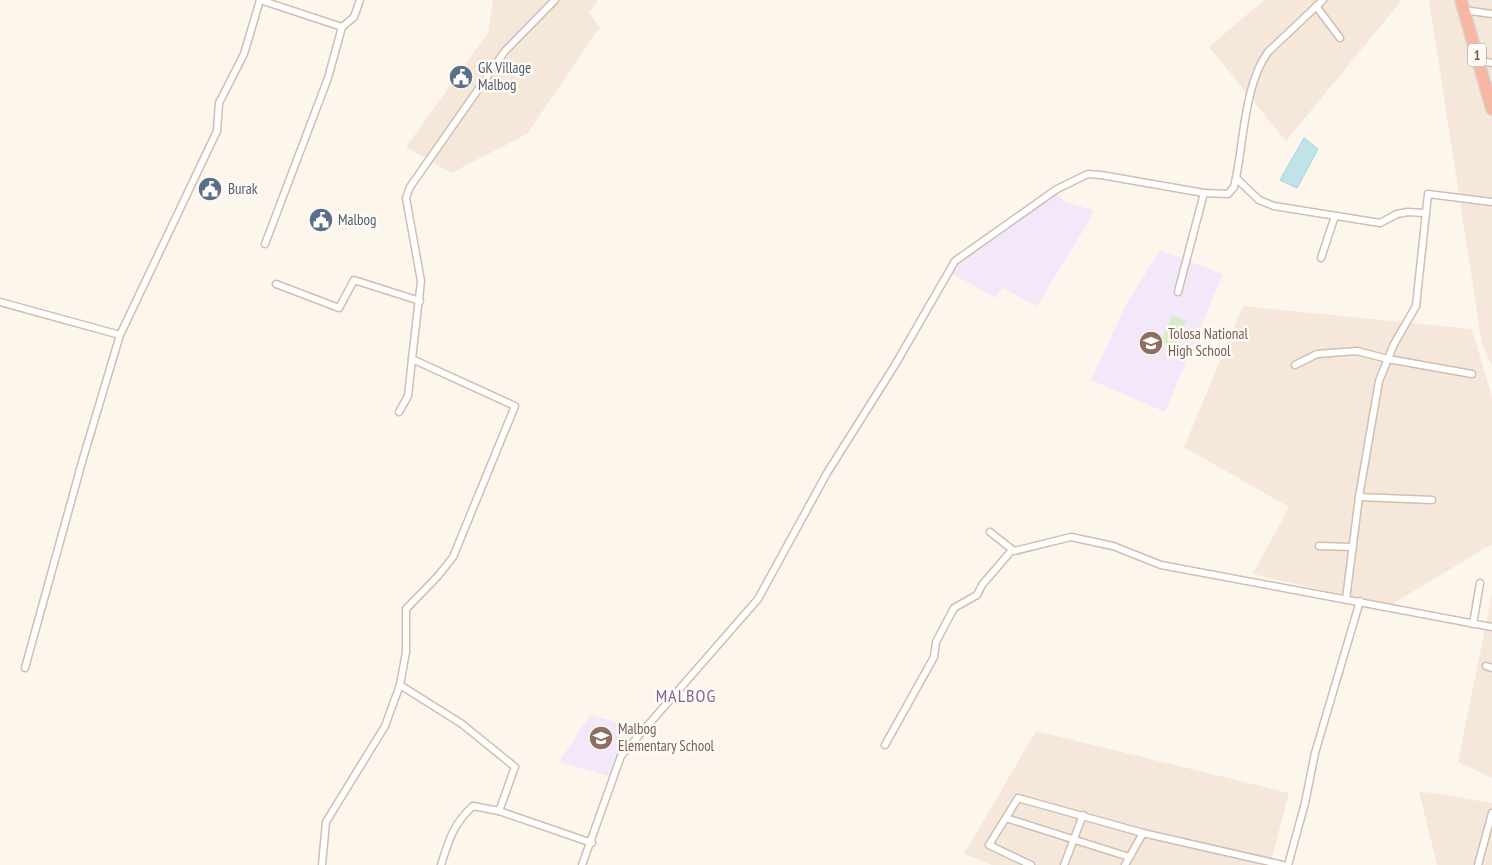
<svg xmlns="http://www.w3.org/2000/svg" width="1492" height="865" font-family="'PT Sans Narrow',sans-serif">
	<rect width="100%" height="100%" fill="#fdf6ec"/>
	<g fill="#f5e8da">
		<polygon points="493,0 598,0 589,13 600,27 527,134 451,173 406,147 488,33"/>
		<polygon points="1264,0 1402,0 1286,141 1209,47"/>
		<polygon points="1429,0 1492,0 1492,366 1482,344"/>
		<polygon points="1243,306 1472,329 1492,397 1492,544 1389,606 1253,574 1289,507 1184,447"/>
		<polygon points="1492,594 1492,778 1458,762"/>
		<polygon points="1036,731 1289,793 1270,865 992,865 964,854"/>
		<polygon points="1419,791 1492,803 1492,865 1437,865"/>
	</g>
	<g fill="#f3e8fa">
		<polygon points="1057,193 1065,202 1093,210 1089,221 1037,306 1002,288 996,298 952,274 957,263"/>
		<polygon points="1160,250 1223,274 1165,412 1091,380 1126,305"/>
		<polygon points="590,715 634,727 609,776 559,762"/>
	</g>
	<polygon fill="#d8ecc9" points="1172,315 1186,321 1176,347 1161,342"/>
	<polygon fill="#bfe3e8" stroke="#a5d3da" points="1304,138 1318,149 1297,188 1280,180"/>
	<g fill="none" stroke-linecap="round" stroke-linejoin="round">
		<g stroke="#d1beb0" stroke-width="9">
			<g id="street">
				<polyline points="260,0 342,27 328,78 265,244"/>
				<polyline points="1316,6 1340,38"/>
				<polyline points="1464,10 1492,14"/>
				<polyline points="342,27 354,17 360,0"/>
				<polyline points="1478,60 1492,63"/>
				<polyline points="1236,178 1259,200 1274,206 1380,223 1397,214 1408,212 1424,213"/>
				<polyline points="1321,258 1335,216"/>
				<polyline points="276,284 339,308 354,280 420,301"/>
				<polyline points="1178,292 1204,193"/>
				<polyline points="0,302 120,335"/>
				<polyline points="1295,365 1317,354 1357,351 1388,359 1472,374"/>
				<polyline points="399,412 408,396 412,359"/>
				<polyline points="1359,497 1432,500"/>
				<polyline points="990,532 1014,551 1071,537 1113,546 1161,565 1492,627"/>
				<polyline points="1319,546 1353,547"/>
				<polyline points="1346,599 1359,497 1379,381 1394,344 1416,306 1428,194 1492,202"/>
				<polyline points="1473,624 1480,583"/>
				<polyline points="1486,666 1492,668"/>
				<polyline points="25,668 82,462 120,335 217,131 219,103 244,54 260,0"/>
				<polyline points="885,745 934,657 936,642 954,608 977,595 982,585 1012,550"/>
				<polyline points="499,811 515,767 462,724 400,685 406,652 406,609 438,576 453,557 515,406 412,359 421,281 406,198 410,187 505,51 555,0"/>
				<polyline points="1006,818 1129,857"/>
				<polyline points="322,865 326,822 385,726 400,685"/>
				<path d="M441,865C449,840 453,824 473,806L499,811L592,843"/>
				<path d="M582,865L621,756L758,599L827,473L895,365L955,261L1057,189L1088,174L1101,175L1204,193L1228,194L1234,187C1244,147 1243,86 1268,52L1323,0"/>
				<polyline points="1031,865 989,845 1018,798 1143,833 1283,865"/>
				<polyline points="1064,865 1083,815"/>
				<polyline points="1125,865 1143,833"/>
				<polyline points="1288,865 1305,803 1315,753 1360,601"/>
				<polyline points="1478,865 1492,813"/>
			</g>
		</g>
		<g stroke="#dad1cd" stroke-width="14">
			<polyline id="highway" points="1461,0 1492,109"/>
		</g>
		<use href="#street" stroke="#fff" stroke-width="6"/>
		<use href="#highway" stroke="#f7b7a3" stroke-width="11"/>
	</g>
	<defs>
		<g id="civic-disc" transform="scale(1.25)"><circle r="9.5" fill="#5c6f8a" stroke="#fffaf3"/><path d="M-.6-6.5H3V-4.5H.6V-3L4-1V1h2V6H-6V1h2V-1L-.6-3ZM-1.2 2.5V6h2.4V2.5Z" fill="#fff"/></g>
		<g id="school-disc" transform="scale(1.25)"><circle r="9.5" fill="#8d6e63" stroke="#fffaf3"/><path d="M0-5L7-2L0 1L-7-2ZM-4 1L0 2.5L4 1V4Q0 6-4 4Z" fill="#fff"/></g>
	</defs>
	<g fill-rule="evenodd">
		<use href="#civic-disc" x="461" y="77"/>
		<use href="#civic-disc" x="210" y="189"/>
		<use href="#civic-disc" x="321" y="220"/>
		<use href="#school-disc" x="1151" y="343"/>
		<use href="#school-disc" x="601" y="738"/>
	</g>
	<g text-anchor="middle" stroke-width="5" stroke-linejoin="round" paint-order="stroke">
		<rect fill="#fffaf3" stroke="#a28b7f" stroke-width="1" x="1468" y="43.5" width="18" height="23" rx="4"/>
		<g font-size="14" font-weight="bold" fill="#7a5c4d">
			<text x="1477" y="60">1</text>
		</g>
		<g font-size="15" fill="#4e5e75" stroke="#fffaf3" text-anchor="start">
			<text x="478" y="73">GK Village<tspan x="478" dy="17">Malbog</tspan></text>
			<text x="228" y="194">Burak</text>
			<text x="338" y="225">Malbog</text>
		</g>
		<g font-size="15" fill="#785e54" stroke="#fffaf3" text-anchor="start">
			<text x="1168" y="339">Tolosa National<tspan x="1168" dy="17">High School</tspan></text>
			<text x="618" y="734">Malbog<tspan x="618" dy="17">Elementary School</tspan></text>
		</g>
		<g font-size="18" letter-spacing="1" fill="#846695" stroke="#fffaf3">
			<text x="686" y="702">MALBOG</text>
		</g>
	</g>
</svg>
